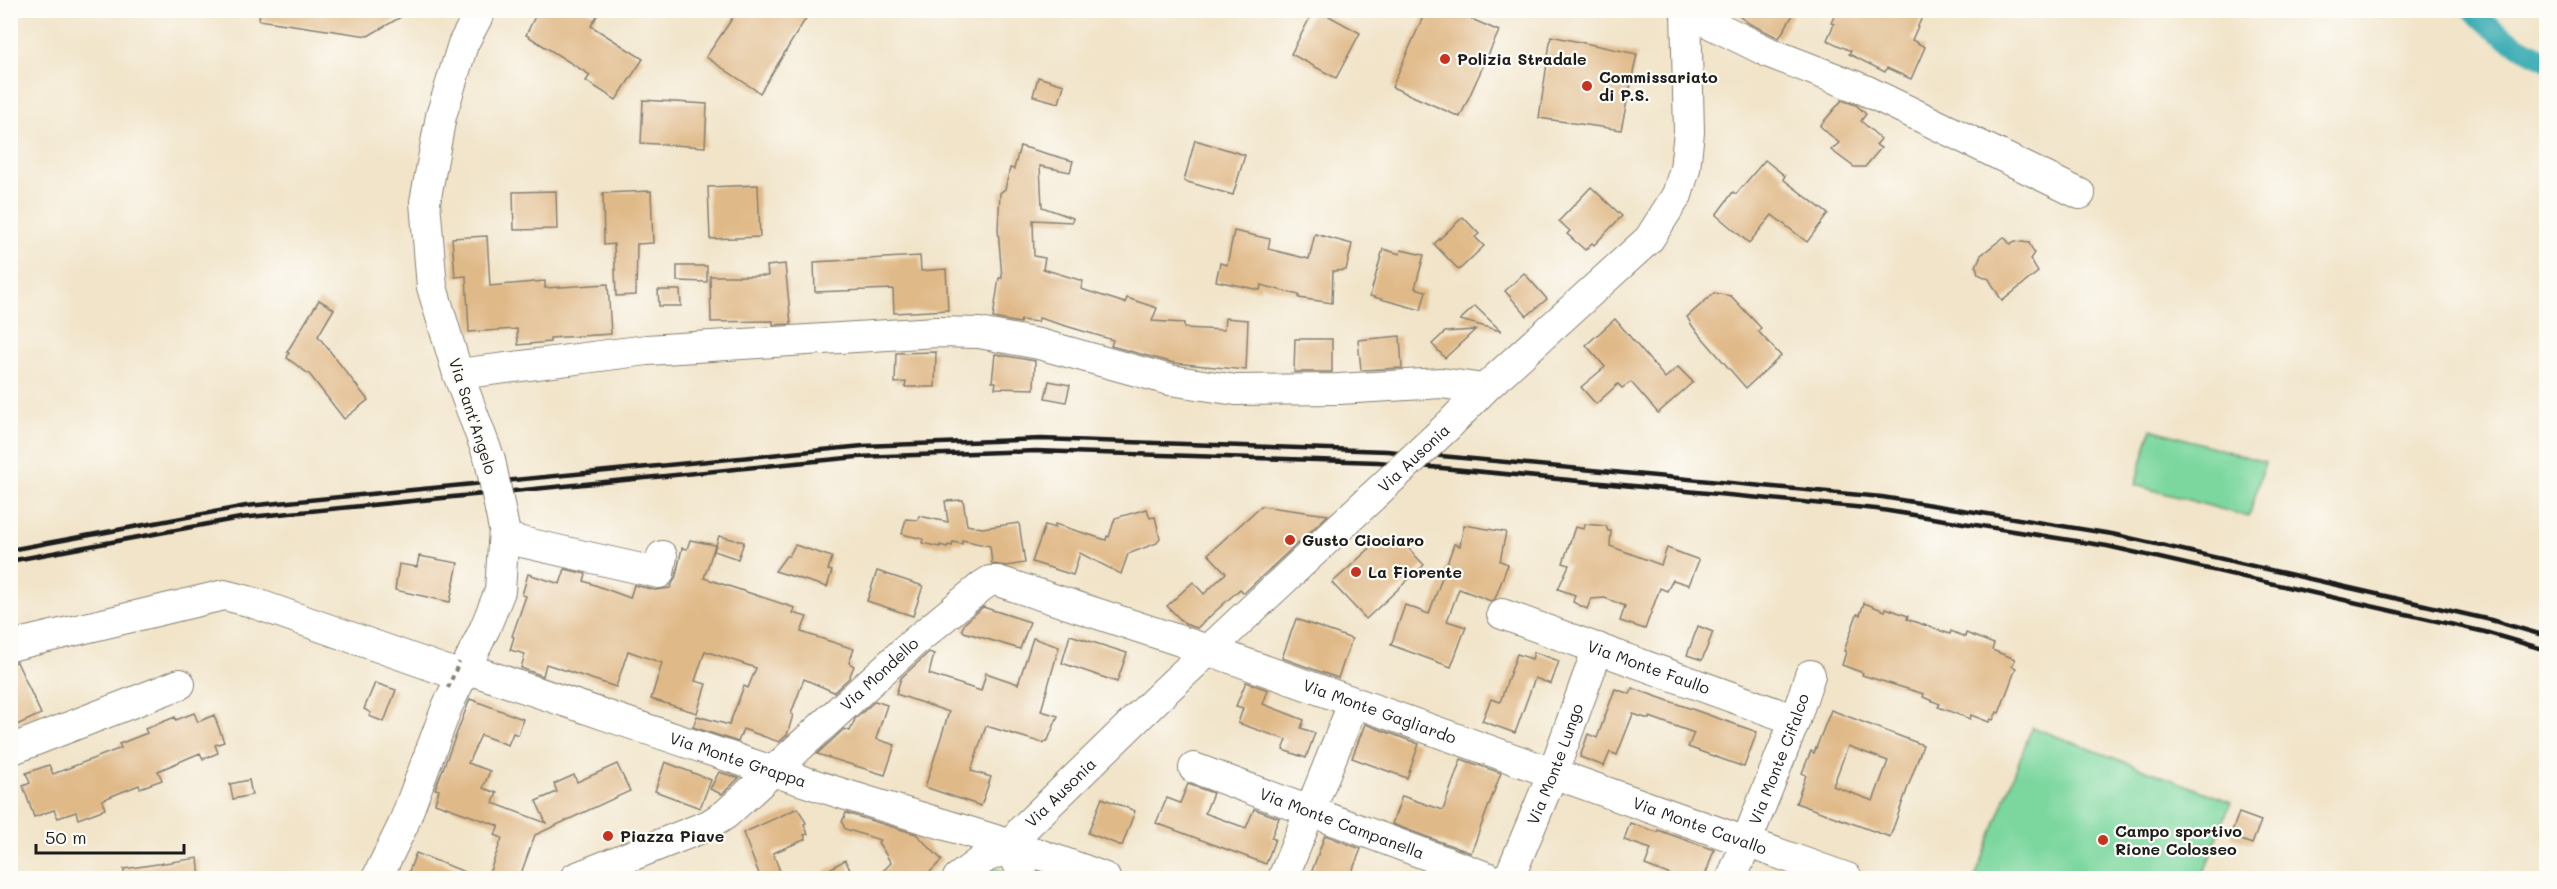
<svg xmlns="http://www.w3.org/2000/svg" width="2557" height="889" font-family="Mali,sans-serif">
	<rect width="100%" height="100%" fill="#fdfcf7"/>
	<filter id="ink" filterUnits="userSpaceOnUse"><feTurbulence type="fractalNoise" baseFrequency=".0167" numOctaves="2"/><feDisplacementMap in="SourceGraphic" scale="12" xChannelSelector="R" yChannelSelector="G"/><feConvolveMatrix kernelMatrix="1 2 1 2 8 2 1 2 1" color-interpolation-filters="sRGB"/></filter>
	<filter id="wash" filterUnits="userSpaceOnUse"><feTurbulence type="fractalNoise" baseFrequency=".008" numOctaves="4" result="noise"/><feDisplacementMap in="SourceGraphic" scale="24" xChannelSelector="R" yChannelSelector="G"/><feGaussianBlur stdDeviation="1.35" result="paint"/><feColorMatrix in="noise" values="0 0 0 0 0 0 0 0 0 0 0 0 0 0 0 0 0 1.4 0 .05"/><feComposite in="paint" operator="in"/></filter>
	<g filter="url(#wash)">
		<rect width="100%" height="100%" fill="#f1e4c9"/>
		<g fill="#7cd79e" stroke="#4c7a5d" stroke-width="1.5">
			<polygon points="2151,429 2265,462 2249,517 2135,485"/>
			<polygon points="2032,727 2231,802 2202,878 1975,878"/>
			<polygon points="993,868 1003,871 1006,878 976,878"/>
		</g>
		<g fill="none" stroke-linecap="round" stroke-linejoin="round">
			<path stroke="#3cadb4" stroke-width="21" d="M2473,10C2491,32 2521,48 2546,60"/>
		</g>
		<g id="blocks">
			<g fill="#e0b988" fill-rule="evenodd">
				<polygon points="260,10 413,10 368,36 259,20"/>
				<polygon points="538,10 587,10 597,16 591,26 643,59 616,100 586,81 590,75 526,35"/>
				<polygon points="738,10 811,10 760,93 706,57"/>
				<polygon points="1314,10 1318,10 1360,33 1336,78 1291,54"/>
				<polygon points="1426,10 1451,10 1499,31 1460,117 1392,87"/>
				<polygon points="1731,10 1796,10 1779,38 1750,24"/>
				<polygon points="1837,10 1925,10 1912,40 1925,47 1911,79 1887,68 1885,72 1849,54 1851,51 1827,40 1834,24 1831,23"/>
				<polygon points="1551,36 1637,54 1621,130 1539,118"/>
				<polygon points="1038,77 1064,85 1059,103 1033,96"/>
				<polygon points="643,100 707,104 705,147 641,143"/>
				<polygon points="1842,100 1856,105 1866,114 1861,121 1881,139 1876,145 1881,148 1865,167 1854,167 1831,150 1839,143 1820,126"/>
				<polygon points="1195,140 1245,155 1233,195 1184,181"/>
				<polygon points="1020,146 1073,161 1070,172 1040,166 1042,207 1073,218 1072,222 1033,220 1034,256 1045,258 1043,269 1083,281 1081,289 1125,303 1127,298 1157,308 1152,321 1184,323 1184,328 1224,330 1225,318 1248,320 1246,370 1174,363 1111,346 1113,340 1039,318 1038,322 1021,320 1020,323 993,318 999,278 1002,278 998,229 1000,193 1005,189 1010,168 1014,169"/>
				<polygon points="1765,160 1785,176 1783,179 1828,214 1807,242 1772,215 1749,243 1716,215 1733,192 1736,194"/>
				<polygon points="758,185 760,237 710,239 708,187"/>
				<polygon points="1591,187 1622,216 1594,245 1592,243 1585,250 1567,234 1570,231 1559,221"/>
				<polygon points="556,191 557,229 514,230 513,192"/>
				<polygon points="651,191 653,243 637,244 636,295 616,296 614,244 604,245 603,193"/>
				<polygon points="1463,217 1479,234 1475,237 1484,246 1459,270 1434,244"/>
				<polygon points="1234,231 1270,239 1268,249 1309,259 1315,234 1352,244 1346,270 1333,271 1332,303 1299,298 1299,295 1261,285 1260,290 1216,281 1220,263 1227,265"/>
				<polygon points="487,236 490,286 545,281 545,288 608,284 611,334 550,338 550,342 518,345 517,329 469,332 466,276 455,277 452,238"/>
				<polygon points="2004,237 2010,244 2015,241 2029,243 2034,253 2030,259 2038,272 2002,301 1989,279 1978,274 1976,266 1981,255"/>
				<polygon points="1383,249 1400,254 1401,250 1424,255 1415,288 1426,291 1421,310 1370,296"/>
				<polygon points="920,256 921,271 946,269 948,310 894,313 893,289 815,292 814,262"/>
				<polygon points="785,264 791,324 773,325 773,321 711,322 710,276 768,276 767,266"/>
				<polygon points="677,266 707,266 707,282 677,281"/>
				<polygon points="1524,273 1547,299 1527,316 1505,291"/>
				<polygon points="658,290 680,290 681,306 659,306"/>
				<polygon points="1714,293 1731,296 1761,328 1758,331 1781,356 1746,388 1693,327 1687,317"/>
				<polygon points="319,300 334,309 318,336 368,400 344,419 310,375 287,358 289,353 287,352"/>
				<polygon points="1475,306 1501,331 1460,320"/>
				<polygon points="1615,319 1665,378 1678,367 1693,382 1658,413 1631,382 1622,388 1618,384 1596,404 1581,387 1605,367 1586,345"/>
				<polygon points="1475,330 1445,358 1432,344 1445,332"/>
				<polygon points="1400,336 1402,368 1361,370 1358,340"/>
				<polygon points="1295,339 1332,339 1332,372 1294,372"/>
				<polygon points="936,352 935,387 905,387 906,382 895,383 896,353"/>
				<polygon points="995,354 1035,361 1034,389 995,388 996,382 992,382"/>
				<polygon points="1049,381 1070,385 1066,402 1045,398"/>
				<polygon points="963,500 967,525 982,528 1019,523 1025,563 1006,566 992,564 990,546 962,540 962,544 953,542 952,546 948,545 947,547 940,545 940,547 922,543 923,539 902,534 906,519 918,520 919,516 948,522 945,501"/>
				<polygon points="1261,506 1328,515 1244,593 1240,589 1197,628 1185,624 1167,606 1193,582 1204,594 1226,573 1208,554"/>
				<polygon points="1147,509 1150,518 1155,517 1160,538 1157,543 1128,554 1121,574 1080,553 1073,575 1032,562 1045,525 1055,528 1055,524 1106,540 1107,536 1109,537 1115,518"/>
				<polygon points="1585,524 1606,526 1608,531 1611,531 1610,546 1661,565 1667,548 1699,560 1689,585 1673,580 1667,591 1660,588 1645,629 1620,621 1625,606 1605,598 1591,599 1587,609 1573,602 1575,595 1558,589 1569,565 1563,563 1575,527 1584,529"/>
				<polygon points="1464,525 1506,532 1500,561 1508,564 1495,599 1491,601 1459,589 1447,621 1466,627 1451,667 1391,645 1405,605 1429,614 1454,544 1460,546"/>
				<polygon points="719,536 744,542 738,559 714,551"/>
				<polygon points="1381,538 1391,548 1400,539 1424,565 1366,619 1332,583"/>
				<polygon points="690,540 715,545 704,578 795,608 793,613 807,617 801,632 854,649 849,663 854,666 849,678 834,692 804,679 791,714 793,715 787,735 779,742 743,729 738,742 693,727 697,716 729,725 744,686 748,688 756,668 705,651 695,681 706,684 697,713 651,699 662,663 628,651 616,687 546,664 543,676 521,668 525,654 510,650 514,637 512,636 526,596 522,595 528,574 560,584 565,569 586,574 584,581 630,598 634,585 655,590 670,588 676,576 682,548 687,549"/>
				<polygon points="795,545 832,557 828,570 832,571 827,587 775,571 786,556 789,556"/>
				<polygon points="419,556 458,563 450,602 395,590 399,564 417,567"/>
				<polygon points="877,571 923,586 913,616 867,601"/>
				<polygon points="1864,603 1885,611 1886,608 1908,616 1907,619 1950,634 1951,631 1965,637 1966,633 1994,644 1992,650 2015,659 2012,666 2016,668 1999,713 1997,712 1993,720 1991,719 1989,722 1971,715 1970,719 1938,707 1940,704 1923,697 1924,694 1862,675 1863,673 1842,665 1846,652 1844,651 1857,614 1860,615"/>
				<polygon points="983,607 1030,622 1020,649 964,632 962,629 965,623"/>
				<polygon points="1296,619 1352,639 1338,678 1282,658"/>
				<polygon points="1698,626 1713,632 1702,660 1687,655"/>
				<polygon points="1070,635 1127,653 1117,682 1062,663"/>
				<polygon points="1033,638 1059,647 1041,711 1058,716 1048,740 1043,743 986,726 971,771 991,777 981,806 925,787 949,712 896,694 901,678 929,652 934,654 929,674 981,691 986,673 1018,684"/>
				<polygon points="1534,652 1559,661 1551,684 1535,678 1515,733 1482,721 1491,699 1500,702 1517,654 1532,659"/>
				<polygon points="17,662 41,714 10,728 10,663"/>
				<polygon points="1246,682 1268,690 1263,704 1304,720 1301,728 1315,733 1306,758 1283,750 1287,740 1238,723 1243,708 1236,706"/>
				<polygon points="375,683 396,690 384,722 369,716 371,713 364,709"/>
				<polygon points="1632,688 1757,732 1744,767 1688,747 1694,733 1650,717 1649,719 1633,714 1617,755 1610,752 1604,766 1580,757 1588,734 1597,738 1615,689 1630,694"/>
				<polygon points="470,699 523,719 518,735 513,733 508,745 481,735 468,763 490,771 483,788 497,793 493,803 546,823 536,801 557,792 554,784 574,775 577,782 617,764 630,791 535,835 519,879 487,879 502,838 495,835 499,826 435,803 439,790 435,789"/>
				<polygon points="875,701 887,705 876,739 895,745 885,775 817,754 844,729 850,731 855,719"/>
				<path d="M1831,710L1923,745L1890,837L1796,803L1806,775L1802,773L1811,751L1814,753ZM1848,746L1888,761L1873,801L1833,786Z"/>
				<polygon points="194,713 198,722 214,715 224,742 215,745 218,753 203,759 200,753 158,771 162,780 140,788 139,785 102,800 105,809 78,819 76,812 58,818 54,810 34,817 23,786 30,783 26,773 49,765 53,774 121,748 119,744 147,733 145,729 175,717 176,720"/>
				<polygon points="1365,724 1419,744 1407,778 1352,758"/>
				<polygon points="1461,759 1501,773 1471,853 1392,824 1402,796 1443,810"/>
				<polygon points="665,762 711,780 700,808 655,791"/>
				<polygon points="719,772 739,778 722,794 710,789"/>
				<polygon points="249,780 252,795 233,799 230,784"/>
				<polygon points="1188,784 1213,793 1205,813 1210,815 1246,828 1254,809 1279,818 1271,838 1275,839 1266,864 1156,823 1167,798 1180,803"/>
				<polygon points="1102,798 1135,811 1122,846 1088,833"/>
				<polygon points="798,808 806,823 804,824 808,834 804,835 806,839 773,853 783,879 761,879 743,833"/>
				<polygon points="846,813 916,834 942,860 923,879 875,879 891,863 878,842 880,840 845,829 842,822"/>
				<polygon points="2239,813 2261,821 2252,844 2230,836"/>
				<polygon points="1630,823 1657,832 1658,830 1714,850 1704,879 1681,879 1645,865 1651,849 1624,840"/>
				<polygon points="1325,835 1361,849 1349,879 1309,879"/>
				<polygon points="416,853 478,877 478,879 406,879"/>
				<polygon points="198,858 200,879 124,879 124,869"/>
				<polygon points="845,860 855,879 812,879"/>
			</g>
		</g>
	</g>
	<g filter="url(#ink)">
		<use href="#blocks" fill-opacity="0" stroke="#868072" stroke-width="1.5"/>
		<g fill="none" stroke-linecap="round" stroke-linejoin="round">
			<g stroke="#868072" stroke-width="32">
				<g id="minor">
					<polyline points="481,10 463,44 441,116 425,202 432,287 458,374 490,460"/>
					<polyline points="1685,11 1770,53 1865,90 2080,194"/>
					<polyline points="458,374 647,350 936,332 979,333 1039,344 1170,380 1236,390 1339,389 1441,383 1484,389"/>
					<polyline points="1448,426 1484,389 1649,239 1677,195 1685,169 1689,132 1686,10"/>
					<polyline points="504,538 659,573 662,556"/>
					<path id="s1" d="M1502,614L1795,720"/>
					<polyline points="10,646 224,595 248,601 461,676"/>
					<path id="s2" d="M465,668C589,709 712,752 837,792C926,820 1018,844 1105,878"/>
					<polyline points="10,750 180,684"/>
					<path id="s3" d="M1194,768L1489,878"/>
					<polyline points="1011,847 1024,878"/>
					<polyline points="377,878 403,825 447,707 485,628 500,591 504,529"/>
					<path id="s4" d="M575,878L709,825L726,814L913,643L982,586L990,581H998L1208,650L1847,878"/>
					<path id="s5" d="M958,878L986,857L1011,847L1022,830L1165,691L1372,497"/>
					<polyline points="1283,878 1353,704"/>
					<path id="s6" d="M1509,878L1553,773L1598,648"/>
					<path id="s7" d="M1732,878L1795,720L1810,675"/>
				</g>
			</g>
			<use href="#minor" stroke="#fff" stroke-width="30"/>
			<g stroke="#1c1c1c" stroke-width="4.5">
				<polyline points="10,550 246,506 863,446 1041,439 1387,451 1882,497 2112,534 2491,620 2546,636"/>
				<polyline points="10,561 240,518 857,457 1036,451 1378,462 1876,509 2107,546 2485,632 2546,650"/>
			</g>
			<g stroke="#868072" stroke-width="32" stroke-linecap="butt">
				<g id="minor-bridge">
					<polyline points="490,460 504,529"/>
					<path id="s8" d="M1372,497L1448,426"/>
				</g>
			</g>
			<polyline stroke="#868072" stroke-width="4" stroke-dasharray="4.5 4.5" stroke-linecap="butt" points="448,688 459,662"/>
			<use href="#minor-bridge" stroke="#fff" stroke-width="30"/>
		</g>
	</g>
	<g fill="#c8321e" stroke="#fdfcf7" stroke-width="2">
		<circle cx="1445" cy="59" r="6"/>
		<circle cx="1587" cy="86" r="6"/>
		<circle cx="1290" cy="540" r="6"/>
		<circle cx="1356" cy="572" r="6"/>
		<circle cx="608" cy="836" r="6"/>
		<circle cx="2103" cy="840" r="6"/>
	</g>
	<g text-anchor="middle" stroke-width="4.5" stroke-linejoin="round" paint-order="stroke">
		<g font-size="16" font-weight="bold" fill="#1c1c1c" stroke="#fdfcf7" text-anchor="start">
			<text x="1457" y="65">Polizia Stradale</text>
			<text x="1599" y="83">Commissariato<tspan x="1599" dy="18">di P.S.</tspan></text>
			<text x="1302" y="546">Gusto Ciociaro</text>
			<text x="1368" y="578">La Fiorente</text>
			<text x="2115" y="837">Campo sportivo<tspan x="2115" dy="18">Rione Colosseo</tspan></text>
			<text x="620" y="842">Piazza Piave</text>
		</g>
		<g font-size="16" fill="#1c1c1c" stroke="#fdfcf7">
			<text transform="translate(473 416) rotate(72)" y="6">Via Sant'Angelo</text>
			<text dy="6" stroke="none"><textPath href="#s8" startOffset="57">Via Ausonia</textPath></text>
			<text dy="6" stroke="none"><textPath href="#s1" startOffset="156">Via Monte Faullo</textPath></text>
			<text dy="6" stroke="none"><textPath href="#s4" startOffset="372">Via Mondello</textPath></text>
			<text dy="6" stroke="none"><textPath href="#s4" startOffset="928">Via Monte Gagliardo</textPath></text>
			<text dy="6" stroke="none"><textPath href="#s2" startOffset="288">Via Monte Grappa</textPath></text>
			<text dy="6" stroke="none"><textPath href="#s7" startOffset="128">Via Monte Cifalco</textPath></text>
			<text dy="6" stroke="none"><textPath href="#s6" startOffset="123">Via Monte Lungo</textPath></text>
			<text dy="6" stroke="none"><textPath href="#s5" startOffset="136">Via Ausonia</textPath></text>
			<text dy="6" stroke="none"><textPath href="#s3" startOffset="158">Via Monte Campanella</textPath></text>
			<text dy="6" stroke="none"><textPath href="#s4" startOffset="1268">Via Monte Cavallo</textPath></text>
		</g>
	</g>
	<rect width="2557" height="889" fill="none" stroke="#fdfcf7" stroke-width="36"/>
	<path d="M36 844v9h148v-9" fill="none" stroke="#1c1c1c" stroke-width="3"/>
	<text x="45" y="844" font-size="18" fill="#1c1c1c" stroke="#fdfcf7" stroke-width="4.5" paint-order="stroke">50 m</text>
</svg>
